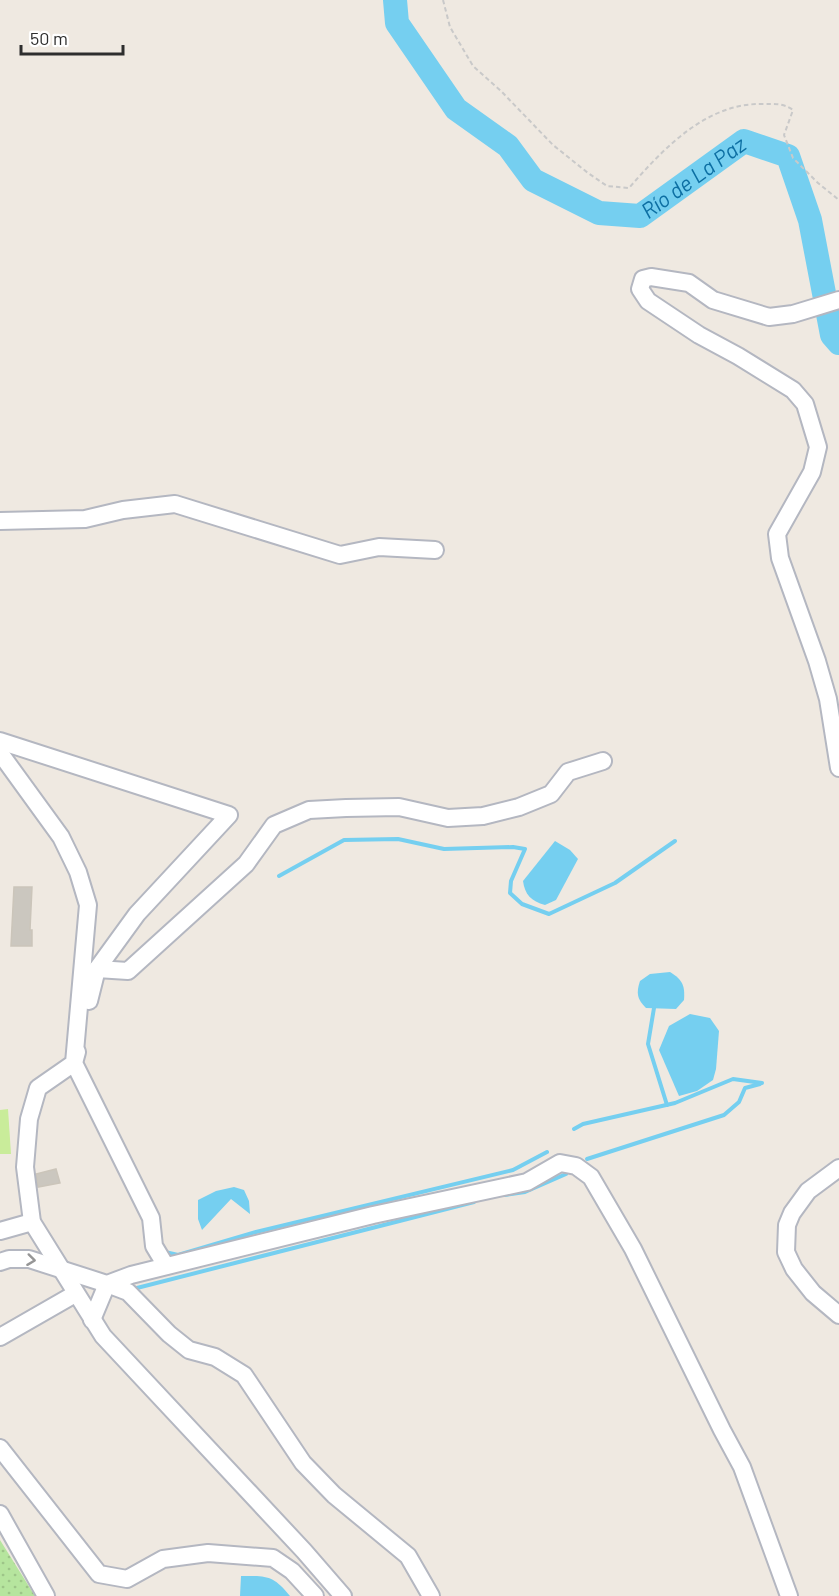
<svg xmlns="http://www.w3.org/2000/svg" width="839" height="1596" font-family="Barlow,sans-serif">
	<defs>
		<pattern id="grass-dots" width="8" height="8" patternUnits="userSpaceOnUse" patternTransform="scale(1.5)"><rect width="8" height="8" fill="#b6e59e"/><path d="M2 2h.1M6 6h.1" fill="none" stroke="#9dc588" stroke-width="1.8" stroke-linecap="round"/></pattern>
	</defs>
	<rect width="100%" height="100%" fill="#efe9e1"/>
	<polygon fill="url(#grass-dots)" points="0,1540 35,1596 0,1596"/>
	<polygon fill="#c9ec9a" points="8,1109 11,1154 0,1154 0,1110"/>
	<g fill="#75cff0">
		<path d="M555,841L570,850L578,859L556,900L545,905C531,901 525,895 523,881Z"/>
		<path d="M670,972C683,980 685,986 684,1000L676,1009L646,1008C637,999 636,993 640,981L650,974Z"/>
		<polygon points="690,1014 710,1018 719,1031 716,1069 713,1080 697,1091 679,1096 659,1050 669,1026"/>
		<polygon points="234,1187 244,1190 249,1201 250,1214 231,1199 202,1230 198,1219 198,1200 216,1191"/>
		<path d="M241,1576C267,1576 273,1575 290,1596H240Z"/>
	</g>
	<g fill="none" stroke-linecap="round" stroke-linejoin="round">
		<g stroke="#75cff0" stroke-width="4">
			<polyline points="279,876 344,840 398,839 444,849 513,847 525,849 511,881 510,893 522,904 549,914 615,883 675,841"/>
			<polyline points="654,1008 648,1044 667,1105"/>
			<polyline points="574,1129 583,1124 675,1103 733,1079 762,1083"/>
			<polyline points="587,1159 724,1115 739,1102 745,1088 760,1084"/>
			<polyline points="505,1195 525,1192 566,1174"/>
			<polyline points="165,1252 178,1255 256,1232 513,1170 547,1152"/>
			<polyline points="133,1289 474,1202"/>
		</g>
		<path stroke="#75cff0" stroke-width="24" id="s1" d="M395,0L397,23L456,109L508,146L533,180L599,213L640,216L744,141L788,156L810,220L832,335L839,343"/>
	</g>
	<g fill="#cbc7bf" stroke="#cbc5ba" stroke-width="1.5">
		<polygon points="14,887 32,887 30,930 32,930 32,946 11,946"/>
		<polygon points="56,1169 60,1183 38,1187 36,1174"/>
	</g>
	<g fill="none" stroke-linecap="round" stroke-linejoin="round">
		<g stroke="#b4b7c1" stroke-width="20">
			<g id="minor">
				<polyline points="839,300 793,314 769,317 713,300 689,283 651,277 643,279 640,289 648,301 699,335 738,356 793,390 805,404 818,447 812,472 777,534 780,558 817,661 828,699 839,768"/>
				<polyline points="0,521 85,519 123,510 175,504 340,555 379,547 435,550"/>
				<polyline points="0,741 229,815 137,914 97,969 89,1001"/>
				<polyline points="0,753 61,837 78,872 88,905 74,1063 38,1088 29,1119 25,1167 32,1222 103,1336 304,1551 343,1596"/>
				<polyline points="97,969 128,971 246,864 274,825 309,810 346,808 399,807 448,818 483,816 519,807 551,794 568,772 603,761"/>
				<polyline points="77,1052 74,1063 151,1218 154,1246 166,1266"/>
				<polyline points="839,1168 808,1191 792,1213 787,1225 786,1252 794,1269 813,1293 839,1315"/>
				<polyline points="0,1231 32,1222"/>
				<polyline points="0,1262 9,1259 29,1259 107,1284 131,1275 373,1215 527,1182 560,1163 576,1166 591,1177 633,1249 722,1430 742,1467 789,1596"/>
				<polyline points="92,1320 107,1284 128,1292 169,1334 189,1350 215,1357 244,1375 303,1463 334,1495 408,1556 431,1596"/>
				<polyline points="0,1337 75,1294"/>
				<polyline points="0,1448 99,1574 127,1579 163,1559 208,1553 273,1558 292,1571 315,1596"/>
				<polyline points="0,1514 46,1596"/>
			</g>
		</g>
		<path stroke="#c9c9c9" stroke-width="2" stroke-dasharray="4.5 3" stroke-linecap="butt" d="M443,0L450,27L473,66L501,91L553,145L588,173L607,186L629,188C663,149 706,103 762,104C775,104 783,103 793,110L784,135L793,158L818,183L839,200"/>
		<use href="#minor" stroke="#fff" stroke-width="16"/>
	</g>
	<defs><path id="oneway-chevron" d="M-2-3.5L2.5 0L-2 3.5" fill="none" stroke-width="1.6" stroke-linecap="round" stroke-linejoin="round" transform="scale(1.5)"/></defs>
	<use stroke="#969696" href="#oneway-chevron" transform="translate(31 1260) rotate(7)"/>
	<g text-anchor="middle" stroke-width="4.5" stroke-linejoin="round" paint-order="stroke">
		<g font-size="22" font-style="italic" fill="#0d6fa3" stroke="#fff">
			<text dy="8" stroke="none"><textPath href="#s1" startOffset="414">Río de La Paz</textPath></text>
		</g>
	</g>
	<path d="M21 45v9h102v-9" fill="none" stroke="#2e2e2e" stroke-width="3"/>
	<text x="30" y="45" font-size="18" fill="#2e2e2e" stroke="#ffffff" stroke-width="4.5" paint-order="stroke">50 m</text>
</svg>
